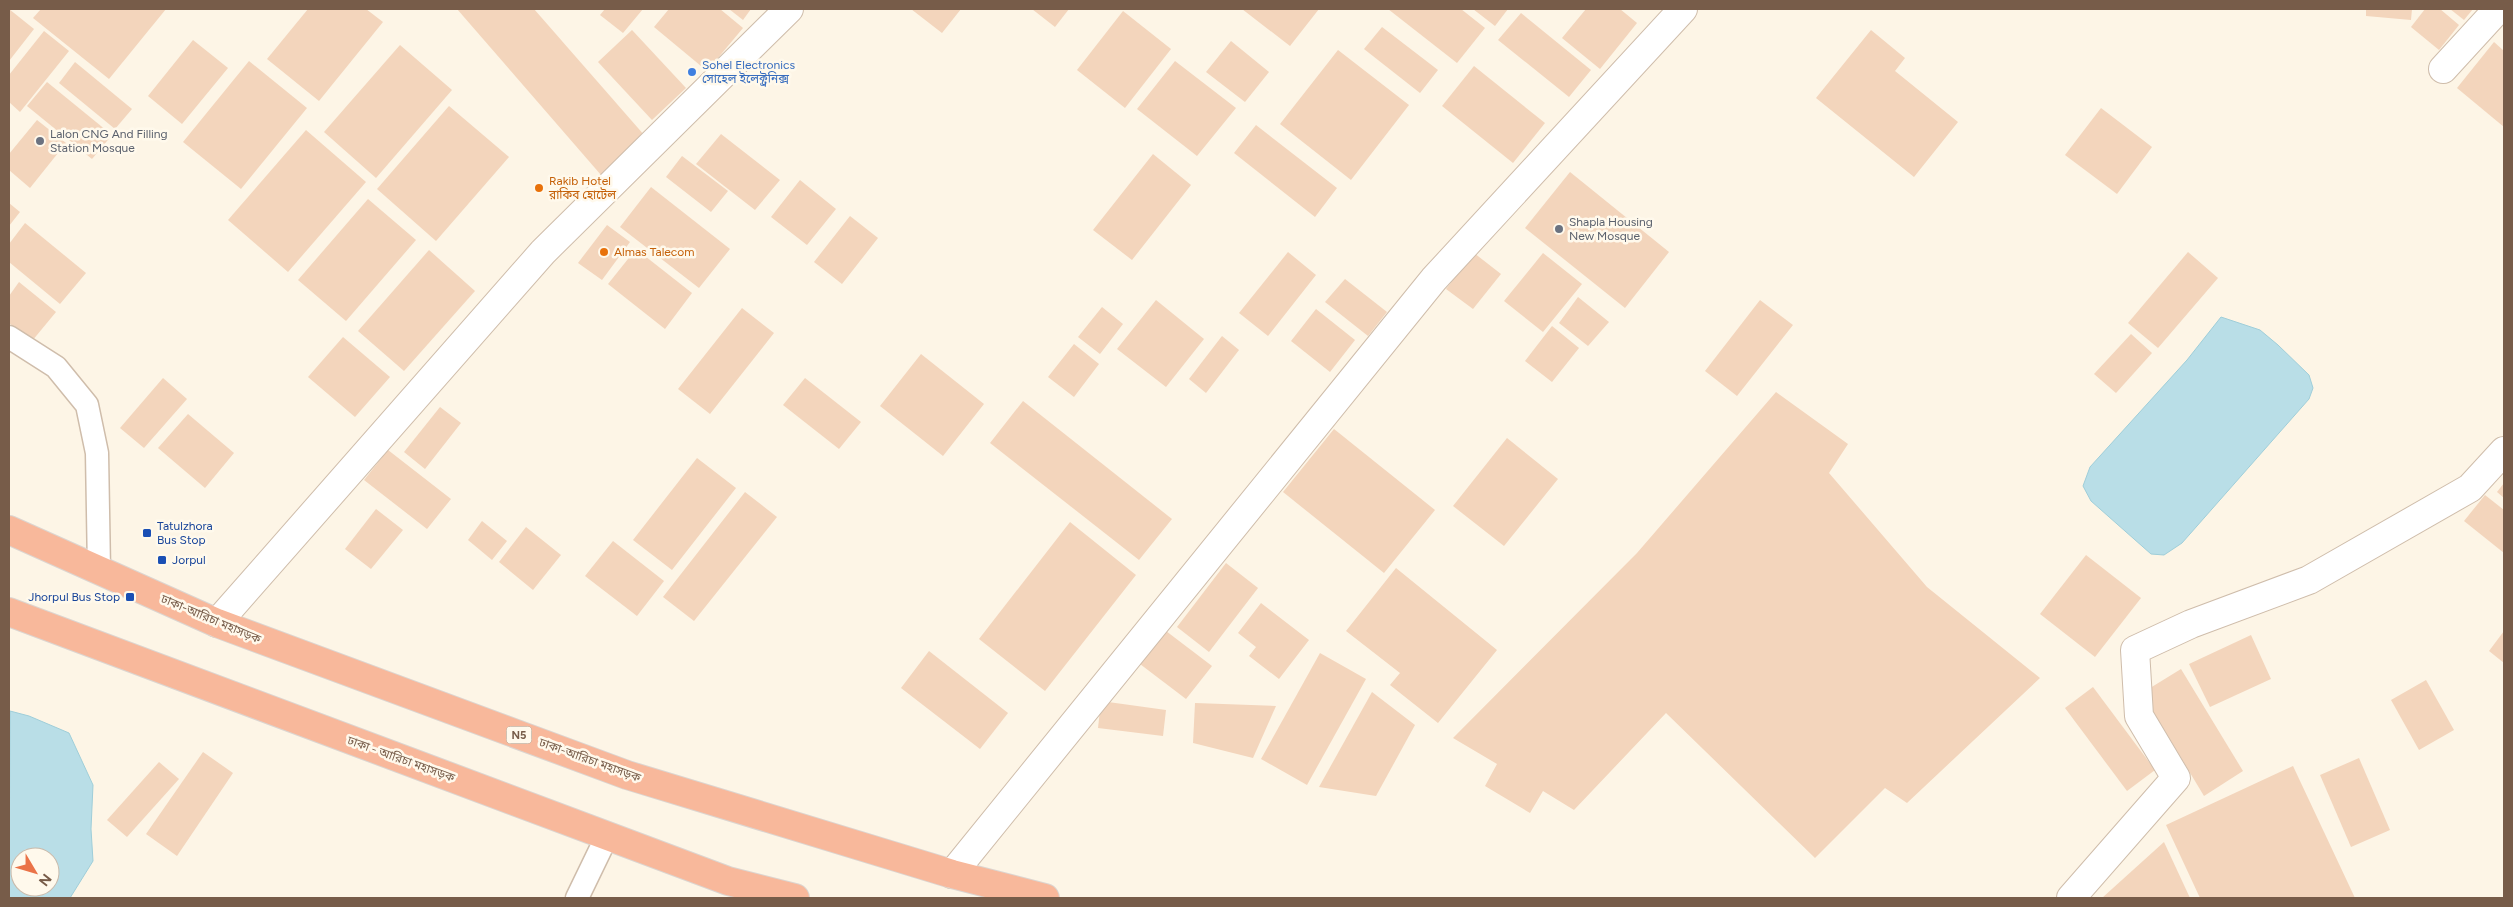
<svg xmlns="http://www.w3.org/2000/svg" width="2513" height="907" font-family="Figtree,'Noto Sans Bengali',sans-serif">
	<rect width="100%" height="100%" fill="#fdf5e6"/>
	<g fill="#b9dee7" stroke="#9fced9" fill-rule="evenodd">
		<polygon points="2221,317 2260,330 2278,345 2309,375 2313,388 2309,399 2182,543 2164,555 2151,554 2091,501 2083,486 2090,467 2187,360"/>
		<path d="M10,711L29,716L69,733L93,785L91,829L93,861L70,898H9ZM20,857H50V887H20Z"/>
	</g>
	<g fill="#f3d5bc">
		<polygon points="9,9 34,29 9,61"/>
		<polygon points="41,9 166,9 109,79 33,18"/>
		<polygon points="308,9 366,9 383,22 319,101 267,59"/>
		<polygon points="457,9 534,9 645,136 601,175"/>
		<polygon points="605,9 643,9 623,33 600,15"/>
		<polygon points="669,9 720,9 743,28 707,71 654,27"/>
		<polygon points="729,9 751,9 743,20"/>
		<polygon points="911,9 961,9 942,33"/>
		<polygon points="1032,9 1069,9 1055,27"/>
		<polygon points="1242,9 1319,9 1290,46"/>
		<polygon points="1388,9 1461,9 1485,28 1457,63"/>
		<polygon points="1473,9 1508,9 1495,26"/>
		<polygon points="1586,9 1620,9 1637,23 1600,69 1562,38"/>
		<polygon points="2366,9 2412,9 2411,20 2366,16"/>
		<polygon points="2425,9 2440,9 2459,25 2439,50 2411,27"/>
		<polygon points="2450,9 2473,9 2464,20"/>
		<polygon points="1123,11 1171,49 1125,108 1077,70"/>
		<polygon points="1521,13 1591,70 1569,97 1498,40"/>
		<polygon points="1382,27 1438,70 1420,93 1364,49"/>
		<polygon points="632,30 686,88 652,120 598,62"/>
		<polygon points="1871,30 1905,58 1895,71 1958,122 1914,177 1816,98"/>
		<polygon points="44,31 69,51 20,112 9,102 9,75"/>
		<polygon points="193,40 228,68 182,124 148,96"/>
		<polygon points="1231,41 1269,72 1245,102 1206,72"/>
		<polygon points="2494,42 2504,51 2504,127 2457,88"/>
		<polygon points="400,45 452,90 376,178 324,132"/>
		<polygon points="1338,50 1409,105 1351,180 1280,124"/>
		<polygon points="249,61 307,108 241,189 183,142"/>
		<polygon points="1175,61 1236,108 1197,156 1137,109"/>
		<polygon points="75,62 132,109 115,129 59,83"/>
		<polygon points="1474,66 1545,123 1513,163 1442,106"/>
		<polygon points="47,82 112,135 92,159 27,106"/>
		<polygon points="449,106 509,157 436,241 377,189"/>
		<polygon points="2101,108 2152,147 2117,194 2065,155"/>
		<polygon points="37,120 66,143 30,188 9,170 9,154"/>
		<polygon points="1256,125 1337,188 1315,217 1234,153"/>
		<polygon points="306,130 366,182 288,272 228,220"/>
		<polygon points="721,134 780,180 755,210 696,164"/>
		<polygon points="1153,154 1191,185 1132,260 1093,230"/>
		<polygon points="682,156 728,191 711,212 666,177"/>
		<polygon points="1570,172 1669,252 1625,308 1525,228"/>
		<polygon points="800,180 836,209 807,245 771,217"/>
		<polygon points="651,187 730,249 699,288 620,227"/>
		<polygon points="368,199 416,240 346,321 298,280"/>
		<polygon points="9,203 20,212 9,226"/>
		<polygon points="850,216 878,238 842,284 814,262"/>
		<polygon points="25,223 86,273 60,304 9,262 9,244"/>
		<polygon points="607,225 630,242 602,280 578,263"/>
		<polygon points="636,249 692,293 665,329 608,284"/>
		<polygon points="429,250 475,291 404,371 358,331"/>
		<polygon points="1288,252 1316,275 1268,336 1239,313"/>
		<polygon points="2188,252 2218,278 2158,348 2128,323"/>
		<polygon points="1474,253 1501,274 1473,309 1446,289"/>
		<polygon points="1543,253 1582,284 1543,332 1504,301"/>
		<polygon points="1345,279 1387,312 1368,336 1325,302"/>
		<polygon points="19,282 56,312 32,341 9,323 9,296"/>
		<polygon points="1578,297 1609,322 1588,346 1559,323"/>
		<polygon points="1156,300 1204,339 1166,387 1117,349"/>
		<polygon points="1760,300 1793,325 1737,396 1705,371"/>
		<polygon points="1102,307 1123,324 1100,354 1078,337"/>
		<polygon points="742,308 774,333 710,414 678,389"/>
		<polygon points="1316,309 1355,340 1330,372 1291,341"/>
		<polygon points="1552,326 1579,348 1552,382 1525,361"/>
		<polygon points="2131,334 2152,353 2116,393 2094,374"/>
		<polygon points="1222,336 1239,350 1206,393 1189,379"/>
		<polygon points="343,337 390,377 355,417 308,377"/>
		<polygon points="1074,344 1099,364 1074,397 1048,377"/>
		<polygon points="921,354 984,404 943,456 880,406"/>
		<polygon points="163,378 187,399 144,448 120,428"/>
		<polygon points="805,378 861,422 839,449 783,405"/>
		<polygon points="1776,392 1848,444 1829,473 1927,587 2040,678 1907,803 1885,788 1815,858 1666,713 1574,810 1543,791 1530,813 1485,786 1497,764 1453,738 1637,553"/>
		<polygon points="1023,401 1172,519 1139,560 990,443"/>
		<polygon points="440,407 461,423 425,469 404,452"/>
		<polygon points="188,414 234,453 205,488 158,448"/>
		<polygon points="1334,429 1435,510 1384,573 1283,492"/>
		<polygon points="1507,438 1558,479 1504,546 1453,506"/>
		<polygon points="388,450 451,499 427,529 364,480"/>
		<polygon points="697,458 736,488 672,570 633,540"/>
		<polygon points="2504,483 2504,498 2497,492"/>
		<polygon points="745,492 777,517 694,621 663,597"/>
		<polygon points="2485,495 2504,510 2504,553 2464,521"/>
		<polygon points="376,509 403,530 371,569 345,549"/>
		<polygon points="482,521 507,541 492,560 468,540"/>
		<polygon points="1070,522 1136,575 1045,691 979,639"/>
		<polygon points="526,527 561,555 533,590 499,562"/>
		<polygon points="613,541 664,581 637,616 585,576"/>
		<polygon points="2086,555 2141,598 2095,657 2040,614"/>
		<polygon points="1226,563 1258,588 1209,652 1177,627"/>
		<polygon points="1396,568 1497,650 1438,723 1390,685 1400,673 1346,631"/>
		<polygon points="1261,603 1309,640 1279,679 1249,656 1256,647 1238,633"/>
		<polygon points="1166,631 1212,666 1186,699 1140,664"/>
		<polygon points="2504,631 2504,663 2489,651"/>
		<polygon points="2251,635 2271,679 2210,707 2189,664"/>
		<polygon points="929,651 1008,713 980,749 901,688"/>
		<polygon points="1320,653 1366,679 1307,785 1261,759"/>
		<polygon points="2181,669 2243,771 2204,796 2142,693"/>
		<polygon points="2426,680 2454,730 2419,750 2391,700"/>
		<polygon points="2093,687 2155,770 2127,791 2065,708"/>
		<polygon points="1372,692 1415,725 1376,796 1319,787"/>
		<polygon points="1101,701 1166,710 1163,736 1098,728"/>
		<polygon points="1195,703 1276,706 1253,758 1193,743"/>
		<polygon points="203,752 233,773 177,856 146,834"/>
		<polygon points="2359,758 2390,830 2351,847 2320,775"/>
		<polygon points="159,762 179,779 127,837 107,820"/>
		<polygon points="2293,766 2355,898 2200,898 2166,825"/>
		<polygon points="2164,842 2190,898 2102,898"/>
	</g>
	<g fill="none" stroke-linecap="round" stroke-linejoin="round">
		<g stroke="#cfbdab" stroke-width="25">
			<g id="lane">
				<polyline points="9,337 56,367 87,405 97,453 99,570"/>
				<polyline points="577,898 607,836"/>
			</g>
		</g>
		<g stroke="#cfbdab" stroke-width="30">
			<g id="street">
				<polyline points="2443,69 2498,9"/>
				<polyline points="217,623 543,252 789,9"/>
				<polyline points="952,874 1434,279 1683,9"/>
				<polyline points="2071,898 2176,778 2139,716 2135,650 2191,624 2309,580 2470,488 2504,451"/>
			</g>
		</g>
		<g stroke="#dcd5d0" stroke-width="30">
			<g id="highway">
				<polyline points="9,530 217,623 627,775 952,874 1045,898"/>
				<polyline points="9,612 728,881 795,898"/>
			</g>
		</g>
		<use href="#lane" stroke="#fff" stroke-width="22"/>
		<use href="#street" stroke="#fff" stroke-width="28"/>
		<use href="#highway" stroke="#f8b89b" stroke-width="28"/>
	</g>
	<circle fill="#3f7fe0" stroke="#fff9ec" stroke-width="2" cx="692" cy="72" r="5"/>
	<g fill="#6b7280" stroke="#fff9ec" stroke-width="2">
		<circle cx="40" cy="141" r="5"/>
		<circle cx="1559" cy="229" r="5"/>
	</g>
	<g fill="#e8710a" stroke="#fff9ec" stroke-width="2">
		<circle cx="539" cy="188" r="5"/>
		<circle cx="604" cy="252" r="5"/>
	</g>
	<g fill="#1a4fb4" stroke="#fff9ec" stroke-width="2">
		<rect x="142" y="528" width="10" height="10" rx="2.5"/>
		<rect x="157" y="555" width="10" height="10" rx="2.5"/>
		<rect x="125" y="592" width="10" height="10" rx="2.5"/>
	</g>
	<g text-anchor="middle" stroke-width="5" stroke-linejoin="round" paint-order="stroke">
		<rect fill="#fff9ec" stroke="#a08b7a" stroke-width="1" x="506.5" y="726.5" width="25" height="17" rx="4"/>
		<g font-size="11" font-weight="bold" fill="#775c49">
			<text x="519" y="739">N5</text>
		</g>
		<g font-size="12" fill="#366cbe" stroke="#fff9ec" text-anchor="start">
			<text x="702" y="69">Sohel Electronics<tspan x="702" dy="14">সোহেল ইলেক্ট্রনিক্স</tspan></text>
		</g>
		<g font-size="12" fill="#5b616d" stroke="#fff9ec" text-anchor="start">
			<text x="50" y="138">Lalon CNG And Filling<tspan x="50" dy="14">Station Mosque</tspan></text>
			<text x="1569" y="226">Shapla Housing<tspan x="1569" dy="14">New Mosque</tspan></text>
		</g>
		<g font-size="12" fill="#c56008" stroke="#fff9ec" text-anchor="start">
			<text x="549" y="185">Rakib Hotel<tspan x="549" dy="14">রাকিব হোটেল</tspan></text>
			<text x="614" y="256">Almas Talecom</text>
		</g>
		<g font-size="12" fill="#164399" stroke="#fff9ec" text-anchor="start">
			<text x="157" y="530">Tatulzhora<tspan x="157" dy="14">Bus Stop</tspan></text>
			<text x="172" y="564">Jorpul</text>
			<text x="120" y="601" text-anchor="end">Jhorpul Bus Stop</text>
		</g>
		<g font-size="12" fill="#775c49" stroke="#fff9ec">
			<text transform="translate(211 619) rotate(23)" y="4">ঢাকা-আরিচা মহাসড়ক</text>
			<text transform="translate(401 759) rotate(20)" y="4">ঢাকা - আরিচা মহাসড়ক</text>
			<text transform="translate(590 760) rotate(20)" y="4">ঢাকা-আরিচা মহাসড়ক</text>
		</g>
	</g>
	<rect width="2513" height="907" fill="none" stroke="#775c49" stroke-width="20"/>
	<g transform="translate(35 872) rotate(128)"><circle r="24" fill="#fff9ec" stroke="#c9baab"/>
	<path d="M0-4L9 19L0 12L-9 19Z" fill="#ea7348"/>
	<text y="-8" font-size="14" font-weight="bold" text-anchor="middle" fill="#775c49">N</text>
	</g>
</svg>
